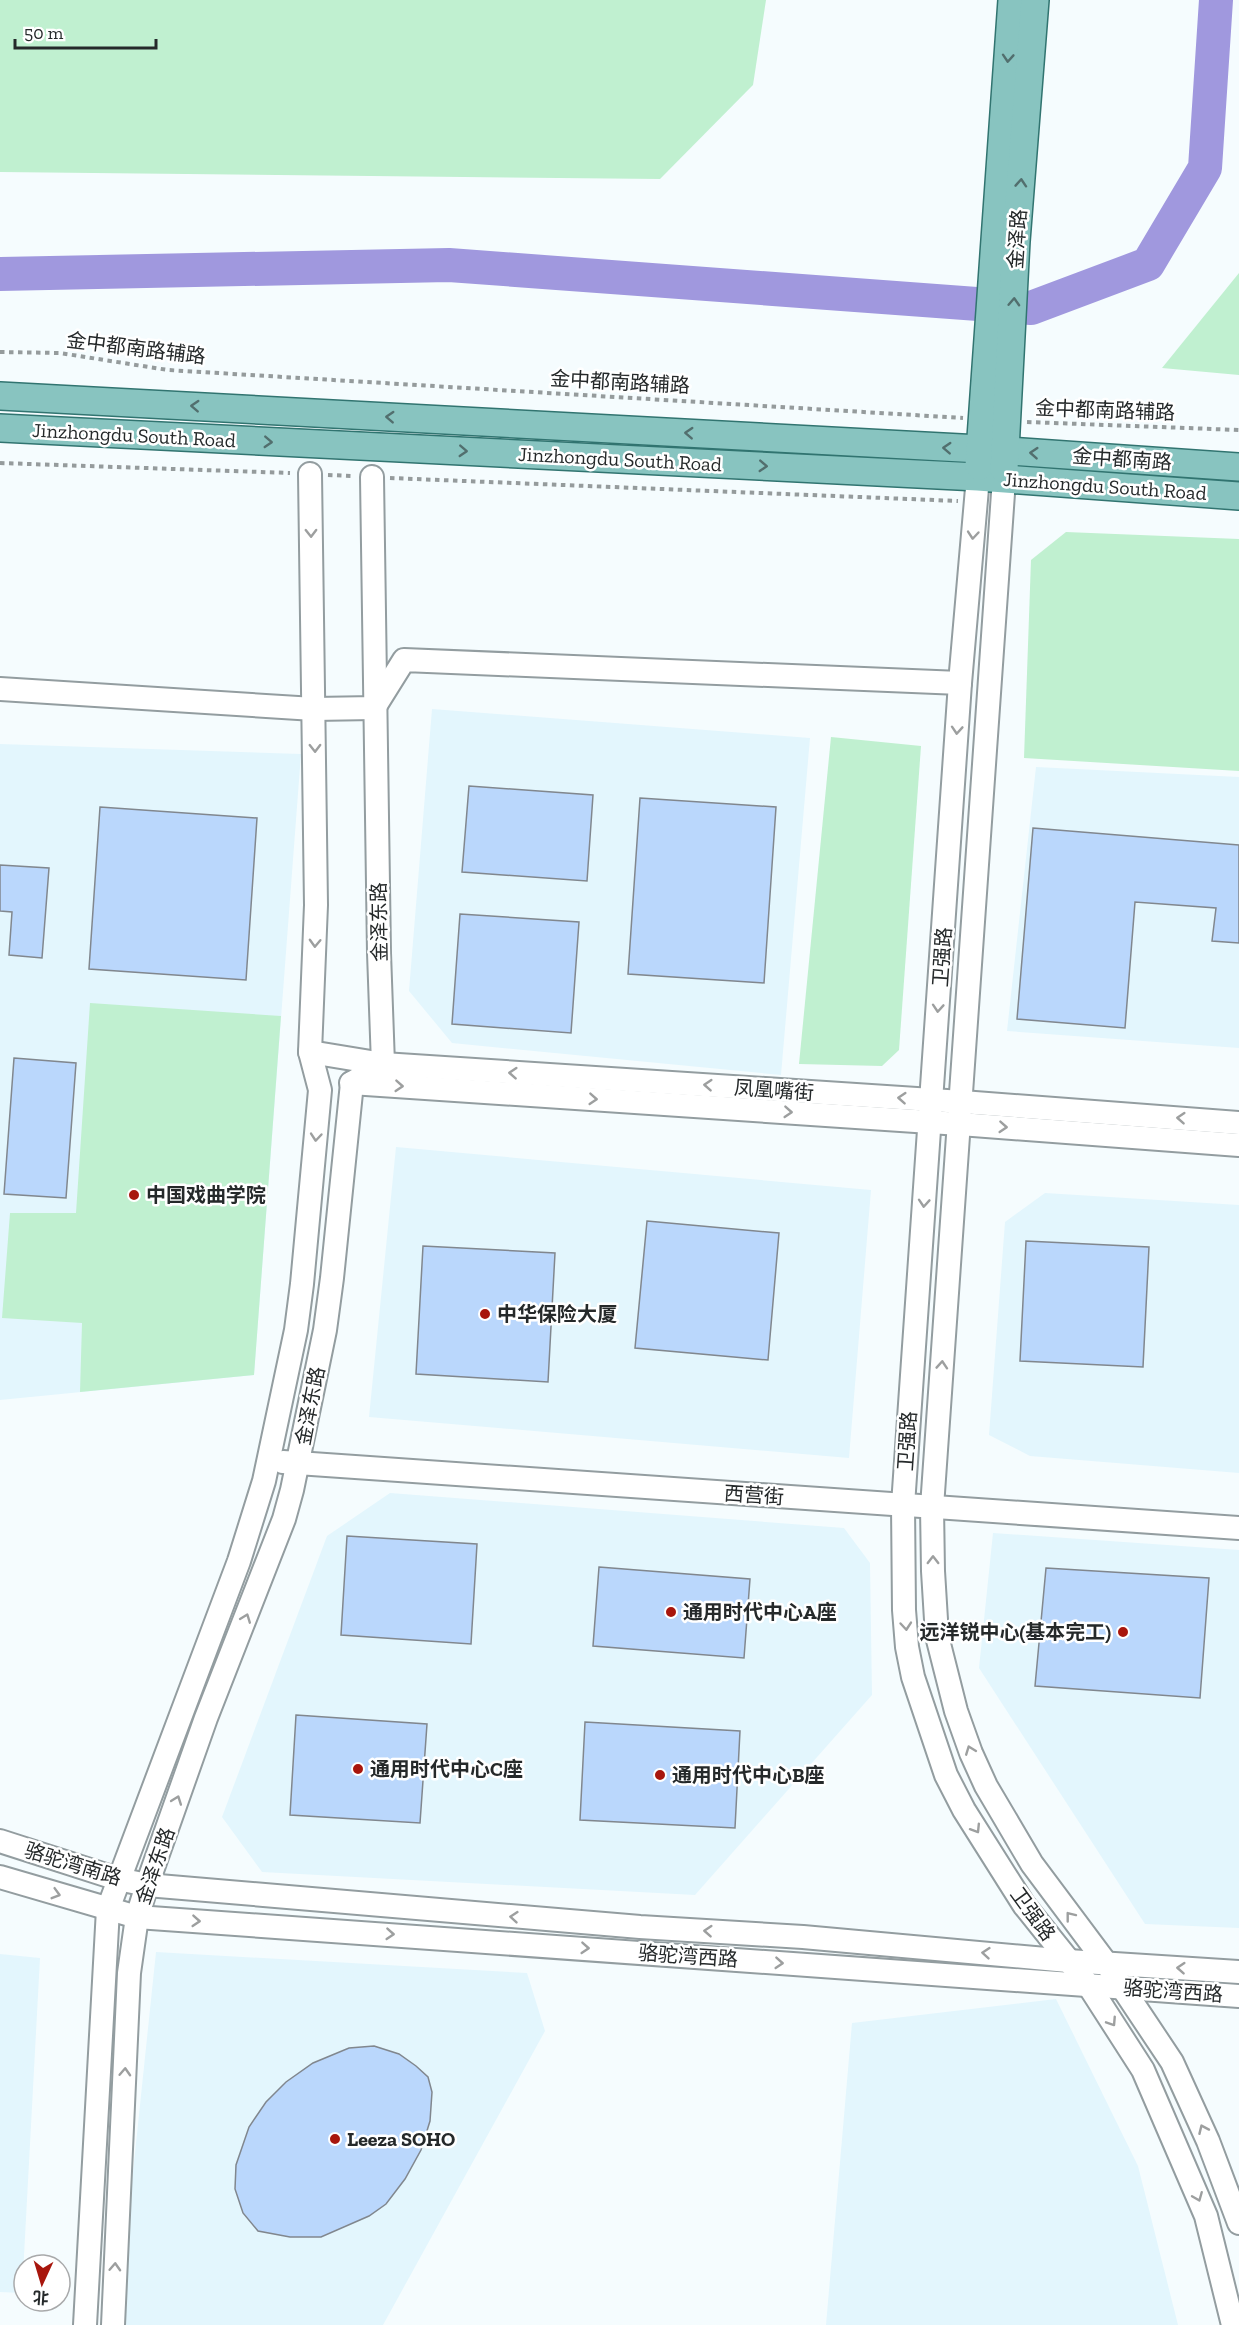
<svg xmlns="http://www.w3.org/2000/svg" width="1239" height="2325" font-family="'Zilla Slab','Noto Sans SC',serif">
	<rect width="100%" height="100%" fill="#f5fcfe"/>
	<g fill="#e3f6fd">
		<polygon points="432,709 810,738 781,1075 452,1043 409,991"/>
		<polygon points="0,744 301,754 254,1375 0,1400"/>
		<polygon points="1036,767 1239,777 1239,1048 1007,1031"/>
		<polygon points="396,1147 871,1190 849,1458 369,1417"/>
		<polygon points="1045,1193 1239,1205 1239,1473 1030,1456 989,1435 1005,1222"/>
		<polygon points="390,1493 844,1528 870,1563 872,1695 695,1895 262,1872 222,1817 327,1536"/>
		<polygon points="993,1533 1239,1550 1239,1928 1145,1924 979,1668"/>
		<polygon points="156,1952 527,1973 545,2031 383,2325 117,2325"/>
		<polygon points="0,1954 40,1958 22,2293 0,2292"/>
		<polygon points="1056,1999 1138,2166 1178,2325 826,2325 852,2023"/>
	</g>
	<g fill="#c0f0d0">
		<polygon points="0,0 766,0 753,85 660,179 0,172"/>
		<polygon points="1239,273 1239,375 1162,368"/>
		<polygon points="1066,532 1239,539 1239,771 1024,758 1031,560"/>
		<polygon points="831,737 921,746 899,1050 882,1066 799,1064"/>
		<polygon points="90,1003 281,1016 254,1375 80,1392 82,1323 2,1318 10,1213 76,1213"/>
	</g>
	<g fill="none" stroke-linecap="round" stroke-linejoin="round">
		<polyline stroke="#a098de" stroke-width="34" points="0,274 449,265 1031,308 1148,264 1205,168 1216,0"/>
	</g>
	<g fill="#bad7fc" stroke="#81878e" stroke-width="1.5">
		<polygon points="469,786 593,795 587,881 462,872"/>
		<polygon points="640,798 776,807 764,983 628,974"/>
		<polygon points="100,807 257,818 246,980 89,969"/>
		<polygon points="1033,828 1239,845 1239,943 1212,941 1216,908 1135,902 1125,1028 1017,1019"/>
		<polygon points="0,865 49,868 42,958 9,955 12,912 0,911"/>
		<polygon points="460,914 579,922 571,1033 452,1024"/>
		<polygon points="14,1058 76,1063 66,1198 4,1194"/>
		<polygon points="647,1221 779,1233 768,1360 635,1348"/>
		<polygon points="1026,1241 1149,1247 1143,1367 1020,1361"/>
		<polygon points="423,1246 555,1253 548,1382 416,1374"/>
		<polygon points="347,1536 477,1544 471,1644 341,1635"/>
		<polygon points="599,1567 750,1579 744,1658 593,1646"/>
		<polygon points="1046,1568 1209,1578 1200,1698 1035,1686"/>
		<polygon points="296,1715 427,1724 420,1823 290,1815"/>
		<polygon points="585,1722 740,1731 735,1828 580,1820"/>
		<polygon points="374,2046 399,2054 416,2066 428,2077 432,2092 430,2121 421,2150 405,2179 386,2204 369,2216 321,2237 290,2237 258,2231 243,2213 235,2189 236,2165 249,2127 266,2102 286,2082 313,2063 349,2048"/>
	</g>
	<g fill="none" stroke-linecap="round" stroke-linejoin="round">
		<g stroke="#939da0" stroke-width="26">
			<g id="minor">
				<polyline points="978,477 960,683 903,1505 904,1610 907,1647 913,1677 946,1775 964,1810 1024,1905 1089,1986 1143,2070 1206,2216 1233,2325"/>
				<polyline points="1004,479 932,1507 933,1571 937,1636 956,1711 971,1753 986,1786 1032,1864 1106,1963 1172,2062 1208,2141 1239,2223"/>
				<polyline points="0,689 314,709 374,708 404,660 960,683"/>
				<polyline points="310,1052 383,1064 962,1102 1239,1123"/>
				<polyline points="351,1083 960,1124 1239,1145"/>
				<polyline points="283,1462 1239,1528"/>
				<polyline points="0,1841 118,1879 147,1885 640,1927 803,1937 1068,1961 1239,1972"/>
				<polyline points="0,1877 137,1917 1239,1996"/>
				<polyline points="85,2325 108,1909 239,1561 264,1481 296,1330 302,1284 320,1090 310,1052 316,905 310,474"/>
				<polyline points="113,2325 129,1973 137,1917 147,1885 206,1718 284,1519 292,1490 325,1330 332,1278 352,1083 383,1064 379,953 372,477"/>
			</g>
		</g>
		<g stroke="#317470" stroke-width="30">
			<g id="major">
				<polyline points="0,396 980,449 1239,467"/>
				<polyline points="0,428 978,477 1239,496"/>
				<polyline points="979,466 1012,0"/>
				<polyline points="1004,469 1016,241 1035,0"/>
			</g>
		</g>
		<g stroke="#959b9c" stroke-width="4" stroke-dasharray="4.5 4.5" stroke-linecap="butt">
			<polyline points="0,352 60,353 168,370 963,418"/>
			<polyline points="1027,422 1239,430"/>
			<polyline points="0,463 290,473"/>
			<polyline points="328,475 353,476"/>
			<polyline points="390,478 958,501"/>
		</g>
		<use href="#minor" stroke="#fff" stroke-width="22"/>
		<use href="#major" stroke="#88c4c0" stroke-width="27"/>
	</g>
	<defs><path id="oneway-chevron" d="M-2-3.5L2.5 0L-2 3.5" fill="none" stroke-width="1.6" stroke-linecap="round" stroke-linejoin="round" transform="scale(1.5)"/></defs>
	<g stroke="#526f6e">
		<use href="#oneway-chevron" transform="translate(1008 58) rotate(94)"/>
		<use href="#oneway-chevron" transform="translate(1021 183) rotate(-86)"/>
		<use href="#oneway-chevron" transform="translate(1014 302) rotate(-87)"/>
		<use href="#oneway-chevron" transform="translate(195 406) rotate(-177)"/>
		<use href="#oneway-chevron" transform="translate(390 417) rotate(-177)"/>
		<use href="#oneway-chevron" transform="translate(689 433) rotate(-177)"/>
		<use href="#oneway-chevron" transform="translate(268 442) rotate(3)"/>
		<use href="#oneway-chevron" transform="translate(947 448) rotate(-177)"/>
		<use href="#oneway-chevron" transform="translate(463 451) rotate(3)"/>
		<use href="#oneway-chevron" transform="translate(1034 453) rotate(-176)"/>
		<use href="#oneway-chevron" transform="translate(763 466) rotate(3)"/>
	</g>
	<g stroke="#9d9f9f">
		<use href="#oneway-chevron" transform="translate(311 533) rotate(89)"/>
		<use href="#oneway-chevron" transform="translate(973 535) rotate(95)"/>
		<use href="#oneway-chevron" transform="translate(957 730) rotate(94)"/>
		<use href="#oneway-chevron" transform="translate(315 748) rotate(89)"/>
		<use href="#oneway-chevron" transform="translate(315 943) rotate(92)"/>
		<use href="#oneway-chevron" transform="translate(938 1008) rotate(94)"/>
		<use href="#oneway-chevron" transform="translate(513 1073) rotate(-176)"/>
		<use href="#oneway-chevron" transform="translate(708 1085) rotate(-176)"/>
		<use href="#oneway-chevron" transform="translate(399 1086) rotate(4)"/>
		<use href="#oneway-chevron" transform="translate(902 1098) rotate(-176)"/>
		<use href="#oneway-chevron" transform="translate(593 1099) rotate(4)"/>
		<use href="#oneway-chevron" transform="translate(788 1112) rotate(4)"/>
		<use href="#oneway-chevron" transform="translate(1181 1118) rotate(-176)"/>
		<use href="#oneway-chevron" transform="translate(1003 1127) rotate(4)"/>
		<use href="#oneway-chevron" transform="translate(316 1137) rotate(95)"/>
		<use href="#oneway-chevron" transform="translate(924 1203) rotate(94)"/>
		<use href="#oneway-chevron" transform="translate(942 1365) rotate(-86)"/>
		<use href="#oneway-chevron" transform="translate(933 1560) rotate(-90)"/>
		<use href="#oneway-chevron" transform="translate(246 1618) rotate(-69)"/>
		<use href="#oneway-chevron" transform="translate(906 1626) rotate(85)"/>
		<use href="#oneway-chevron" transform="translate(970 1750) rotate(-111)"/>
		<use href="#oneway-chevron" transform="translate(177 1800) rotate(-70)"/>
		<use href="#oneway-chevron" transform="translate(976 1829) rotate(58)"/>
		<use href="#oneway-chevron" transform="translate(56 1894) rotate(16)"/>
		<use href="#oneway-chevron" transform="translate(1070 1916) rotate(-128)"/>
		<use href="#oneway-chevron" transform="translate(514 1917) rotate(-175)"/>
		<use href="#oneway-chevron" transform="translate(196 1921) rotate(4)"/>
		<use href="#oneway-chevron" transform="translate(708 1931) rotate(-176)"/>
		<use href="#oneway-chevron" transform="translate(390 1934) rotate(4)"/>
		<use href="#oneway-chevron" transform="translate(585 1948) rotate(4)"/>
		<use href="#oneway-chevron" transform="translate(986 1953) rotate(-175)"/>
		<use href="#oneway-chevron" transform="translate(779 1963) rotate(4)"/>
		<use href="#oneway-chevron" transform="translate(1181 1968) rotate(-176)"/>
		<use href="#oneway-chevron" transform="translate(1112 2022) rotate(57)"/>
		<use href="#oneway-chevron" transform="translate(125 2072) rotate(-87)"/>
		<use href="#oneway-chevron" transform="translate(1203 2129) rotate(-114)"/>
		<use href="#oneway-chevron" transform="translate(1198 2197) rotate(68)"/>
		<use href="#oneway-chevron" transform="translate(115 2267) rotate(-87)"/>
	</g>
	<g fill="#a8160d" stroke="#fff" stroke-width="2">
		<circle cx="134" cy="1195" r="6"/>
		<circle cx="485" cy="1314" r="6"/>
		<circle cx="671" cy="1612" r="6"/>
		<circle cx="1123" cy="1632" r="6"/>
		<circle cx="358" cy="1769" r="6"/>
		<circle cx="660" cy="1775" r="6"/>
		<circle cx="335" cy="2139" r="6"/>
	</g>
	<g text-anchor="middle" stroke-width="5" stroke-linejoin="round" paint-order="stroke">
		<g font-size="20" fill="#25292a" stroke="#fff">
			<text transform="translate(1017 239) rotate(-86)" y="7">金泽路</text>
			<text transform="translate(136 348) rotate(7)" y="7">金中都南路辅路</text>
			<text transform="translate(620 382) rotate(3)" y="7">金中都南路辅路</text>
			<text transform="translate(1105 410) rotate(2)" y="7">金中都南路辅路</text>
			<text transform="translate(134 435) rotate(3)" y="7">Jinzhongdu South Road</text>
			<text transform="translate(620 459) rotate(3)" y="7">Jinzhongdu South Road</text>
			<text transform="translate(1122 459) rotate(4)" y="7">金中都南路</text>
			<text transform="translate(1105 486) rotate(4)" y="7">Jinzhongdu South Road</text>
			<text transform="translate(379 922) rotate(-91)" y="7">金泽东路</text>
			<text transform="translate(942 957) rotate(-86)" y="7">卫强路</text>
			<text transform="translate(774 1090) rotate(4)" y="7">凤凰嘴街</text>
			<text transform="translate(310 1406) rotate(-79)" y="7">金泽东路</text>
			<text transform="translate(907 1441) rotate(-86)" y="7">卫强路</text>
			<text transform="translate(754 1495) rotate(4)" y="7">西营街</text>
			<text transform="translate(73 1864) rotate(17)" y="7">骆驼湾南路</text>
			<text transform="translate(155 1866) rotate(-71)" y="7">金泽东路</text>
			<text transform="translate(1033 1914) rotate(54)" y="7">卫强路</text>
			<text transform="translate(688 1956) rotate(4)" y="7">骆驼湾西路</text>
			<text transform="translate(1173 1991) rotate(4)" y="7">骆驼湾西路</text>
		</g>
		<g font-size="20" font-weight="bold" fill="#25292a" stroke="#fff" text-anchor="start">
			<text x="146" y="1202">中国戏曲学院</text>
			<text x="497" y="1321">中华保险大厦</text>
			<text x="683" y="1619">通用时代中心A座</text>
			<text x="1111" y="1639" text-anchor="end">远洋锐中心(基本完工)</text>
			<text x="370" y="1776">通用时代中心C座</text>
			<text x="672" y="1782">通用时代中心B座</text>
			<text x="347" y="2146">Leeza SOHO</text>
		</g>
	</g>
	<g transform="translate(42 2283) rotate(184)"><circle r="28" fill="#ffffff" stroke="#a8a9aa" stroke-width="1.5"/>
	<path d="M0-4.5L10 22L0 15L-10 22Z" fill="#a8160d"/>
	<text y="-9" font-size="16" font-weight="bold" text-anchor="middle" fill="#25292a">北</text>
	</g>
	<path d="M15 39v9h141v-9" fill="none" stroke="#25292a" stroke-width="3"/>
	<text x="24" y="39" font-size="18" fill="#25292a" stroke="#ffffff" stroke-width="4.5" paint-order="stroke">50 m</text>
</svg>
